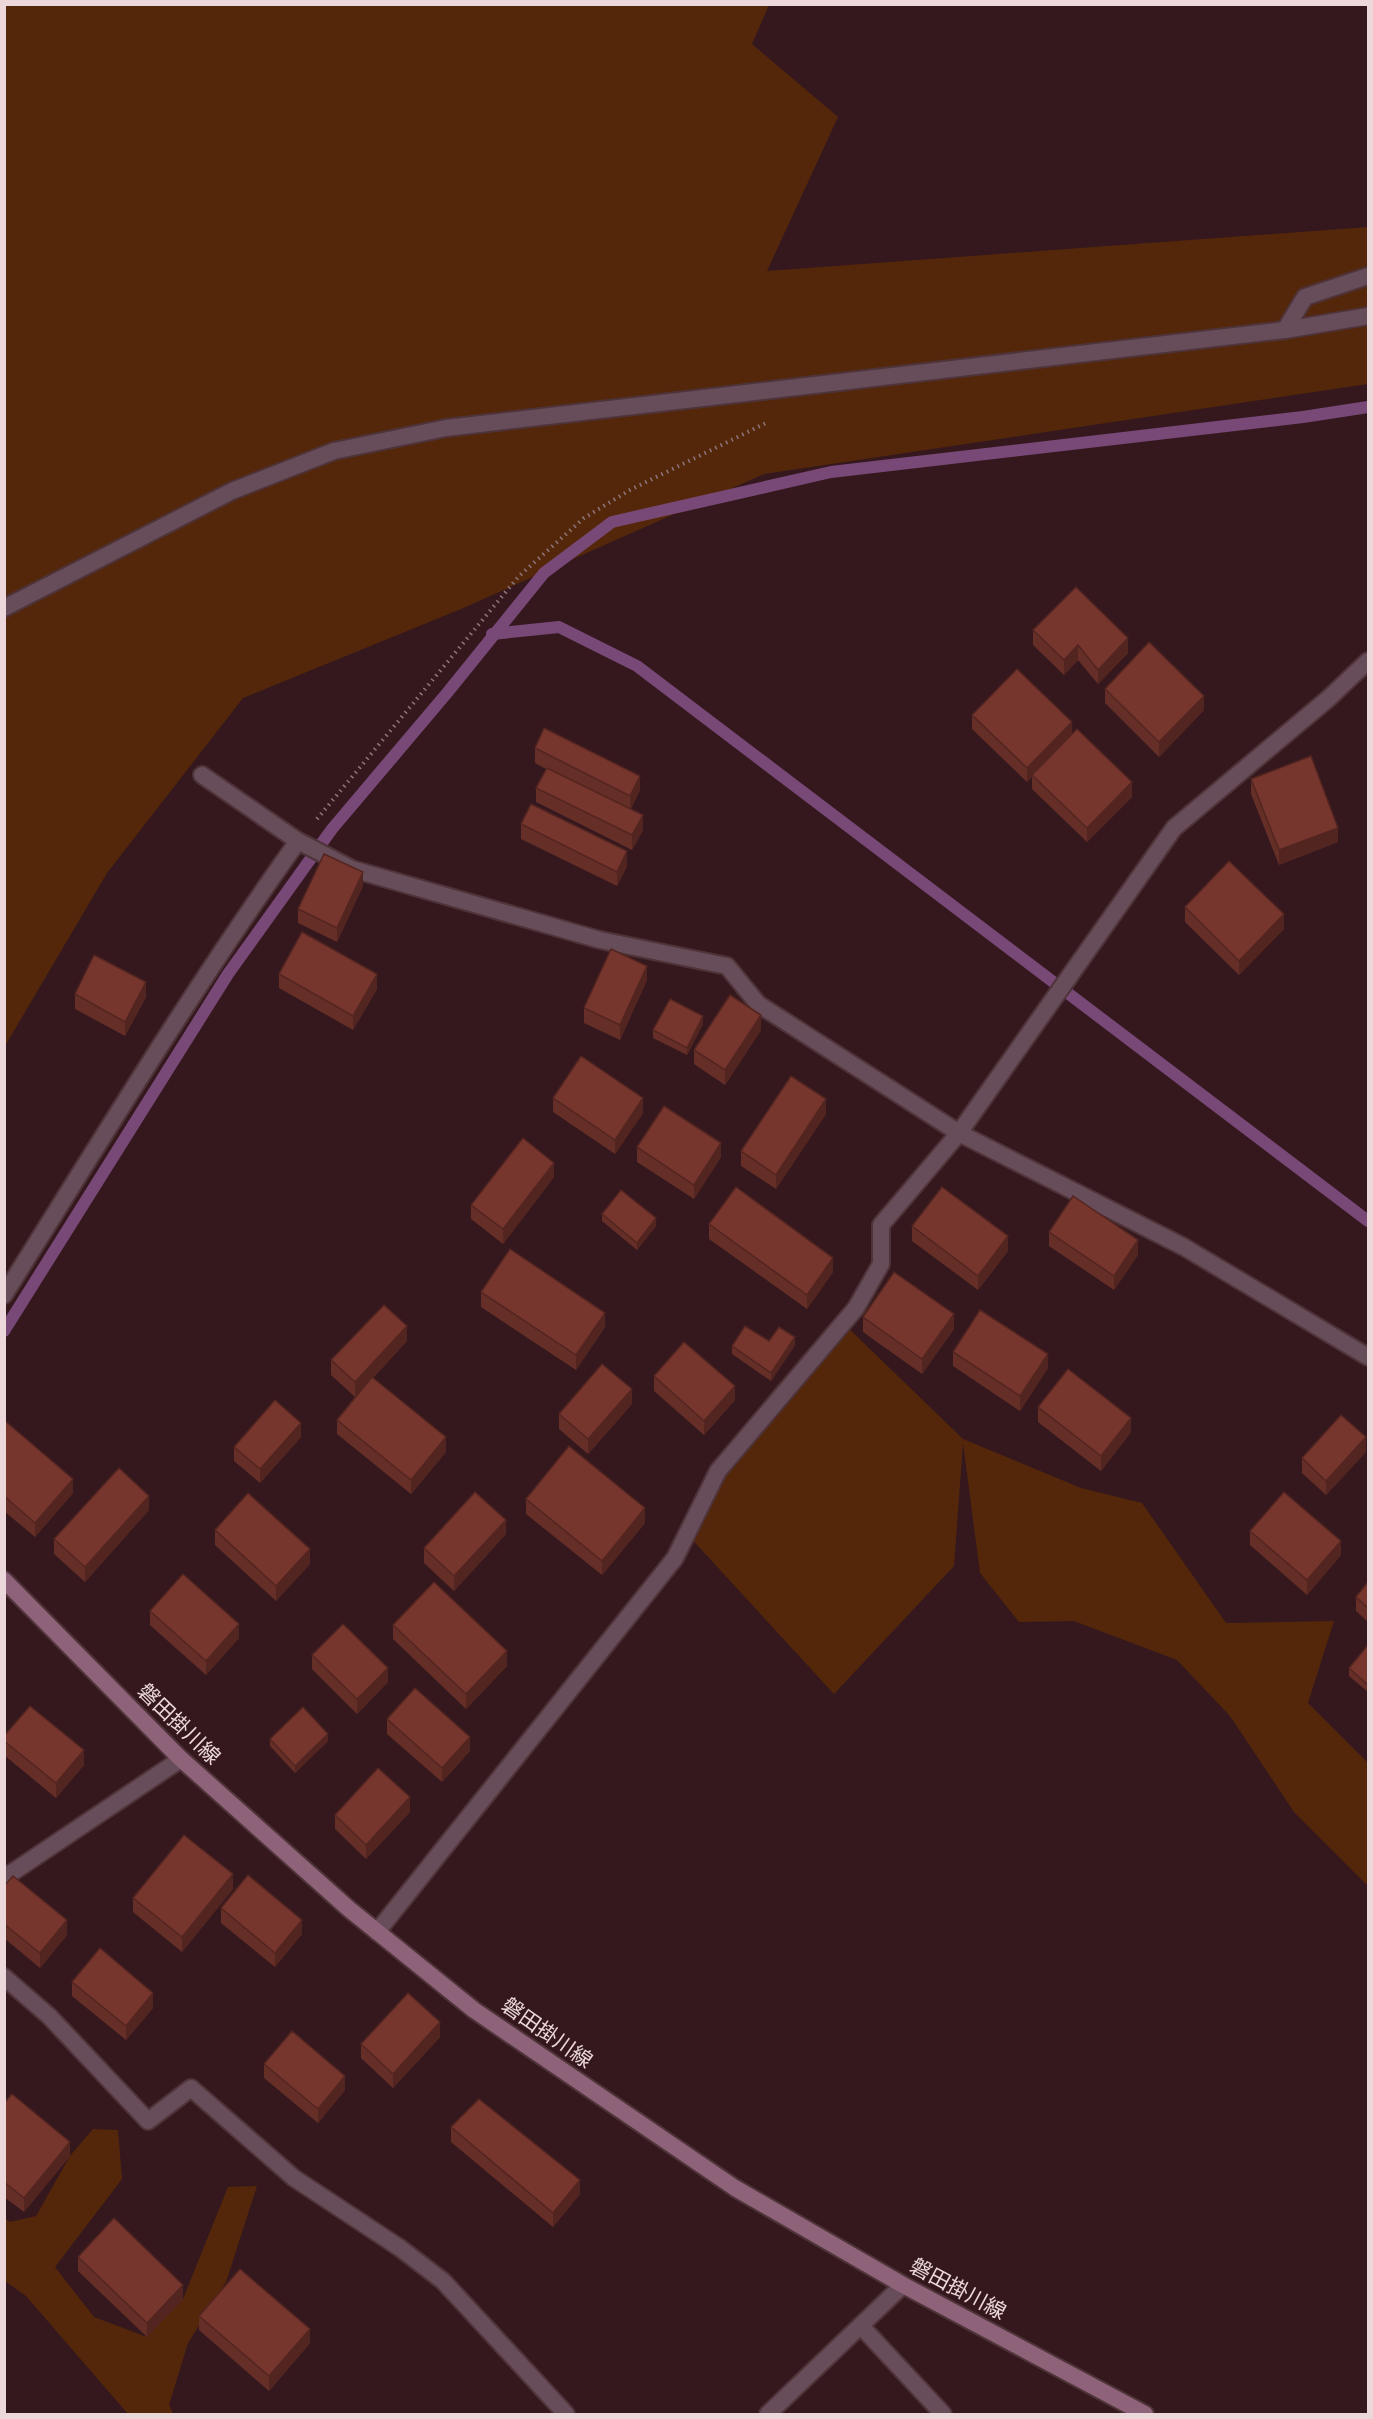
<svg xmlns="http://www.w3.org/2000/svg" width="1373" height="2419" font-family="'IBM Plex Sans','Noto Sans JP',sans-serif">
	<rect width="100%" height="100%" fill="#34181e"/>
	<g fill="#54270a" fill-rule="evenodd">
		<path d="M5,5H769L752,44L838,117L767,271L1368,227V384L764,474L461,609L243,698L107,873L5,1046ZM941,369L473,425L762,381Z"/>
		<polygon points="843,1323 963,1439 1081,1488 1142,1503 1226,1623 1334,1621 1308,1703 1368,1763 1368,1886 1294,1812 1230,1716 1177,1660 1074,1621 1019,1622 980,1573 963,1443 954,1566 834,1694 687,1534 732,1454"/>
		<polygon points="93,2129 118,2130 122,2179 55,2267 94,2317 147,2337 183,2299 228,2187 257,2186 226,2282 188,2343 169,2405 173,2414 128,2414 26,2296 5,2281 4,2218 10,2222 36,2216 70,2156"/>
	</g>
	<g fill="none" stroke-linecap="round" stroke-linejoin="round">
		<g stroke="#784877" stroke-width="12">
			<polyline points="492,634 559,627 637,666 1368,1221"/>
			<polyline points="4,1331 228,974 332,829 447,693 544,573 612,522 831,472 1303,417 1368,407"/>
		</g>
		<g stroke="#4e3338" stroke-width="20">
			<g id="minor">
				<polyline points="1285,330 1305,297 1368,276"/>
				<polyline points="4,608 232,491 334,451 446,428 1285,330 1368,316"/>
				<polyline points="202,775 298,841 352,869 600,940 727,966 758,1004 959,1133 1184,1247 1368,1357"/>
				<path d="M4,1295C100,1142 193,988 298,841"/>
				<polyline points="4,1878 181,1759"/>
				<polyline points="377,1932 675,1558 718,1471 856,1308 881,1264 881,1225 959,1133 1174,828 1329,698 1368,661"/>
				<polyline points="4,1977 49,2016 148,2121 191,2088 294,2178 400,2248 443,2281 566,2414"/>
				<polyline points="861,2326 943,2414"/>
			</g>
		</g>
		<g stroke="#4e3338" stroke-width="20">
			<polyline id="tertiary" points="768,2414 903,2285"/>
		</g>
		<g stroke="#4e3338" stroke-width="20">
			<polyline id="secondary" points="4,1580 181,1759 349,1909 474,2010 735,2188 903,2285 1145,2414"/>
		</g>
		<polyline stroke="#8e767b" stroke-width="4" stroke-dasharray="1.5 4.5" stroke-linecap="butt" points="317,819 519,576 584,518 630,490 768,422"/>
		<use href="#minor" stroke="#674c59" stroke-width="16"/>
		<use href="#tertiary" stroke="#674c59" stroke-width="16"/>
		<use href="#secondary" stroke="#8e6278" stroke-width="16"/>
	</g>
	<g fill="#652e27">
		<polygon points="1033,630 1128,653 1098,684 1078,660 1064,675 1033,645"/>
		<polygon points="1105,689 1204,710 1159,757 1105,703"/>
		<polygon points="972,715 1072,734 1132,797 1087,842 1032,789 1032,777 1027,782 972,729"/>
		<polygon points="535,748 640,790 631,809 643,830 632,850 536,802 536,788 546,769 535,763"/>
		<polygon points="1251,779 1338,842 1279,865 1251,794"/>
		<polygon points="521,824 627,866 617,886 521,839"/>
		<polygon points="363,886 337,942 298,923 298,909"/>
		<polygon points="1185,907 1284,929 1239,975 1185,922"/>
		<polygon points="279,974 377,989 353,1030 279,988"/>
		<polygon points="647,980 620,1040 584,1023 584,1008"/>
		<polygon points="75,994 146,997 125,1036 75,1009"/>
		<polygon points="703,1024 687,1055 653,1038 653,1030"/>
		<polygon points="761,1030 725,1085 694,1064 694,1050"/>
		<polygon points="553,1098 643,1113 615,1154 553,1112"/>
		<polygon points="826,1114 776,1189 741,1166 741,1151"/>
		<polygon points="637,1147 721,1157 694,1199 637,1162"/>
		<polygon points="554,1177 503,1244 471,1219 471,1205"/>
		<polygon points="602,1214 656,1226 637,1250 602,1221"/>
		<polygon points="709,1224 833,1272 807,1309 709,1239"/>
		<polygon points="912,1226 1008,1251 978,1290 912,1241"/>
		<polygon points="1049,1232 1138,1255 1114,1290 1049,1246"/>
		<polygon points="481,1292 605,1327 576,1370 481,1307"/>
		<polygon points="863,1317 954,1329 922,1374 863,1332"/>
		<polygon points="407,1341 373,1378 446,1452 411,1494 337,1434 337,1420 355,1397 331,1375 331,1360"/>
		<polygon points="769,1341 795,1345 771,1381 732,1354 732,1346"/>
		<polygon points="953,1352 1048,1368 1020,1411 953,1366"/>
		<polygon points="654,1376 735,1400 704,1435 654,1391"/>
		<polygon points="632,1404 588,1454 559,1429 559,1414"/>
		<polygon points="1038,1407 1131,1432 1101,1471 1038,1422"/>
		<polygon points="4,1420 73,1493 35,1537 4,1511"/>
		<polygon points="301,1437 260,1483 234,1461 234,1447"/>
		<polygon points="1366,1452 1326,1495 1302,1473 1302,1458"/>
		<polygon points="526,1499 645,1523 602,1575 526,1514"/>
		<polygon points="149,1510 85,1582 54,1554 54,1539"/>
		<polygon points="215,1530 310,1564 276,1601 215,1545"/>
		<polygon points="1250,1531 1341,1555 1307,1595 1250,1545"/>
		<polygon points="506,1534 454,1591 424,1563 424,1548"/>
		<polygon points="1368,1582 1368,1622 1356,1611 1356,1597"/>
		<polygon points="150,1611 239,1638 206,1675 150,1625"/>
		<polygon points="393,1625 507,1666 466,1709 393,1639"/>
		<polygon points="1368,1645 1368,1692 1349,1676 1349,1668"/>
		<polygon points="312,1655 388,1682 357,1714 312,1669"/>
		<polygon points="387,1719 470,1751 442,1782 387,1734"/>
		<polygon points="4,1736 84,1765 56,1798 4,1755"/>
		<polygon points="270,1739 328,1741 295,1773 270,1746"/>
		<polygon points="410,1812 366,1859 335,1829 335,1815"/>
		<polygon points="4,1886 67,1935 40,1968 4,1938"/>
		<polygon points="233,1889 182,1952 133,1912 133,1898"/>
		<polygon points="221,1908 302,1934 275,1967 221,1923"/>
		<polygon points="72,1982 153,2008 126,2040 72,1996"/>
		<polygon points="440,2037 393,2088 361,2058 361,2044"/>
		<polygon points="264,2064 345,2090 318,2123 264,2078"/>
		<polygon points="4,2103 70,2156 24,2212 4,2197"/>
		<polygon points="451,2127 580,2194 553,2227 451,2142"/>
		<polygon points="78,2257 183,2299 147,2337 78,2271"/>
		<polygon points="199,2316 310,2343 269,2391 199,2330"/>
	</g>
	<g fill="#532520">
		<polygon points="1128,638 1128,653 1098,684 1098,670"/>
		<polygon points="1078,645 1078,660 1064,675 1064,660"/>
		<polygon points="1204,696 1204,710 1159,757 1159,742"/>
		<polygon points="1072,722 1072,737 1027,782 1027,768"/>
		<polygon points="640,776 640,790 630,810 630,796"/>
		<polygon points="1132,782 1132,797 1087,842 1087,828"/>
		<polygon points="643,815 643,830 632,850 632,835"/>
		<polygon points="1338,828 1338,842 1279,865 1279,850"/>
		<polygon points="627,851 627,866 617,886 617,872"/>
		<polygon points="363,872 363,886 337,942 337,928"/>
		<polygon points="1284,914 1284,929 1239,975 1239,961"/>
		<polygon points="647,966 647,980 620,1040 620,1025"/>
		<polygon points="377,974 377,989 353,1030 353,1016"/>
		<polygon points="146,982 146,997 125,1036 125,1022"/>
		<polygon points="761,1015 761,1030 725,1085 725,1070"/>
		<polygon points="703,1016 703,1024 687,1055 687,1048"/>
		<polygon points="643,1098 643,1113 615,1154 615,1140"/>
		<polygon points="826,1099 826,1114 776,1189 776,1175"/>
		<polygon points="721,1143 721,1157 694,1199 694,1185"/>
		<polygon points="554,1163 554,1177 503,1244 503,1229"/>
		<polygon points="656,1218 656,1226 637,1250 637,1243"/>
		<polygon points="1008,1236 1008,1251 978,1290 978,1276"/>
		<polygon points="1138,1240 1138,1255 1114,1290 1114,1276"/>
		<polygon points="833,1258 833,1272 807,1309 807,1295"/>
		<polygon points="605,1313 605,1327 576,1370 576,1355"/>
		<polygon points="954,1314 954,1329 922,1374 922,1359"/>
		<polygon points="407,1326 407,1341 355,1397 355,1382"/>
		<polygon points="795,1337 795,1345 771,1381 771,1373"/>
		<polygon points="1048,1354 1048,1368 1020,1411 1020,1396"/>
		<polygon points="735,1386 735,1400 704,1435 704,1421"/>
		<polygon points="632,1389 632,1404 588,1454 588,1439"/>
		<polygon points="1131,1418 1131,1432 1101,1471 1101,1456"/>
		<polygon points="301,1423 301,1437 260,1483 260,1469"/>
		<polygon points="446,1437 446,1452 411,1494 411,1480"/>
		<polygon points="1366,1437 1366,1452 1326,1495 1326,1481"/>
		<polygon points="73,1479 73,1493 35,1537 35,1523"/>
		<polygon points="149,1496 149,1510 85,1582 85,1567"/>
		<polygon points="645,1508 645,1523 602,1575 602,1561"/>
		<polygon points="506,1520 506,1534 454,1591 454,1576"/>
		<polygon points="1341,1541 1341,1555 1307,1595 1307,1580"/>
		<polygon points="310,1549 310,1564 276,1601 276,1586"/>
		<polygon points="239,1624 239,1638 206,1675 206,1661"/>
		<polygon points="507,1651 507,1666 466,1709 466,1694"/>
		<polygon points="388,1668 388,1682 357,1714 357,1699"/>
		<polygon points="328,1734 328,1741 295,1773 295,1766"/>
		<polygon points="470,1737 470,1751 442,1782 442,1768"/>
		<polygon points="84,1750 84,1765 56,1798 56,1783"/>
		<polygon points="410,1797 410,1812 366,1859 366,1845"/>
		<polygon points="233,1874 233,1889 182,1952 182,1937"/>
		<polygon points="67,1920 67,1935 40,1968 40,1953"/>
		<polygon points="302,1920 302,1934 275,1967 275,1953"/>
		<polygon points="153,1993 153,2008 126,2040 126,2026"/>
		<polygon points="440,2022 440,2037 393,2088 393,2074"/>
		<polygon points="345,2076 345,2090 318,2123 318,2109"/>
		<polygon points="70,2142 70,2156 24,2212 24,2198"/>
		<polygon points="580,2180 580,2194 553,2227 553,2213"/>
		<polygon points="183,2285 183,2299 147,2337 147,2323"/>
		<polygon points="310,2329 310,2343 269,2391 269,2376"/>
	</g>
	<g fill="#76352d" stroke="#532520" stroke-width="1.5">
		<polygon points="1076,587 1128,638 1098,670 1078,645 1064,660 1033,630"/>
		<polygon points="1149,642 1204,696 1159,742 1105,689"/>
		<polygon points="1017,669 1072,722 1027,768 972,715"/>
		<polygon points="544,728 640,776 630,796 535,748"/>
		<polygon points="1077,729 1132,782 1087,828 1032,775"/>
		<polygon points="1311,756 1338,828 1279,850 1251,779"/>
		<polygon points="547,768 643,815 632,835 536,788"/>
		<polygon points="531,804 627,851 617,872 521,824"/>
		<polygon points="324,854 363,872 337,928 298,909"/>
		<polygon points="1229,861 1284,914 1239,961 1185,907"/>
		<polygon points="302,932 377,974 353,1016 279,974"/>
		<polygon points="611,949 647,966 620,1025 584,1008"/>
		<polygon points="94,955 146,982 125,1022 75,994"/>
		<polygon points="730,995 761,1015 725,1070 694,1050"/>
		<polygon points="670,999 703,1016 687,1048 653,1030"/>
		<polygon points="581,1056 643,1098 615,1140 553,1098"/>
		<polygon points="791,1076 826,1099 776,1175 741,1151"/>
		<polygon points="664,1106 721,1143 694,1185 637,1147"/>
		<polygon points="523,1138 554,1163 503,1229 471,1205"/>
		<polygon points="736,1187 833,1258 807,1295 709,1224"/>
		<polygon points="942,1187 1008,1236 978,1276 912,1226"/>
		<polygon points="621,1190 656,1218 637,1243 602,1214"/>
		<polygon points="1073,1196 1138,1240 1114,1276 1049,1232"/>
		<polygon points="510,1249 605,1313 576,1355 481,1292"/>
		<polygon points="894,1272 954,1314 922,1359 863,1317"/>
		<polygon points="384,1305 407,1326 355,1382 331,1360"/>
		<polygon points="980,1310 1048,1354 1020,1396 953,1352"/>
		<polygon points="745,1326 769,1341 779,1327 795,1337 771,1373 732,1346"/>
		<polygon points="684,1342 735,1386 704,1421 654,1376"/>
		<polygon points="602,1364 632,1389 588,1439 559,1414"/>
		<polygon points="1068,1369 1131,1418 1101,1456 1038,1407"/>
		<polygon points="372,1377 446,1437 411,1480 337,1420"/>
		<polygon points="275,1400 301,1423 260,1469 234,1447"/>
		<polygon points="1341,1415 1366,1437 1326,1481 1302,1458"/>
		<polygon points="4,1420 73,1479 35,1523 4,1496"/>
		<polygon points="569,1446 645,1508 602,1561 526,1499"/>
		<polygon points="119,1468 149,1496 85,1567 54,1539"/>
		<polygon points="475,1492 506,1520 454,1576 424,1548"/>
		<polygon points="1284,1492 1341,1541 1307,1580 1250,1531"/>
		<polygon points="248,1493 310,1549 276,1586 215,1530"/>
		<polygon points="183,1574 239,1624 206,1661 150,1611"/>
		<polygon points="434,1582 507,1651 466,1694 393,1625"/>
		<polygon points="1368,1582 1368,1608 1356,1597"/>
		<polygon points="343,1624 388,1668 357,1699 312,1655"/>
		<polygon points="1368,1645 1368,1685 1349,1668"/>
		<polygon points="415,1688 470,1737 442,1768 387,1719"/>
		<polygon points="30,1706 84,1750 56,1783 4,1741 4,1736"/>
		<polygon points="303,1707 328,1734 295,1766 270,1739"/>
		<polygon points="378,1768 410,1797 366,1845 335,1815"/>
		<polygon points="184,1835 233,1874 182,1937 133,1898"/>
		<polygon points="248,1875 302,1920 275,1953 221,1908"/>
		<polygon points="13,1876 67,1920 40,1953 4,1924 4,1886"/>
		<polygon points="100,1948 153,1993 126,2026 72,1982"/>
		<polygon points="408,1993 440,2022 393,2074 361,2044"/>
		<polygon points="292,2031 345,2076 318,2109 264,2064"/>
		<polygon points="12,2094 70,2142 24,2198 4,2182 4,2103"/>
		<polygon points="479,2099 580,2180 553,2213 451,2127"/>
		<polygon points="114,2218 183,2285 147,2323 78,2257"/>
		<polygon points="240,2269 310,2329 269,2376 199,2316"/>
	</g>
	<g text-anchor="middle" stroke-width="4.5" stroke-linejoin="round" paint-order="stroke">
		<g font-size="21" fill="#ecd8db" stroke="#34181e">
			<text transform="translate(179 1724) rotate(44)" y="7">磐田掛川線</text>
			<text transform="translate(547 2033) rotate(35)" y="7">磐田掛川線</text>
			<text transform="translate(958 2289) rotate(28)" y="7">磐田掛川線</text>
		</g>
	</g>
	<rect width="1373" height="2419" fill="none" stroke="#ecd8db" stroke-width="12"/>
</svg>
